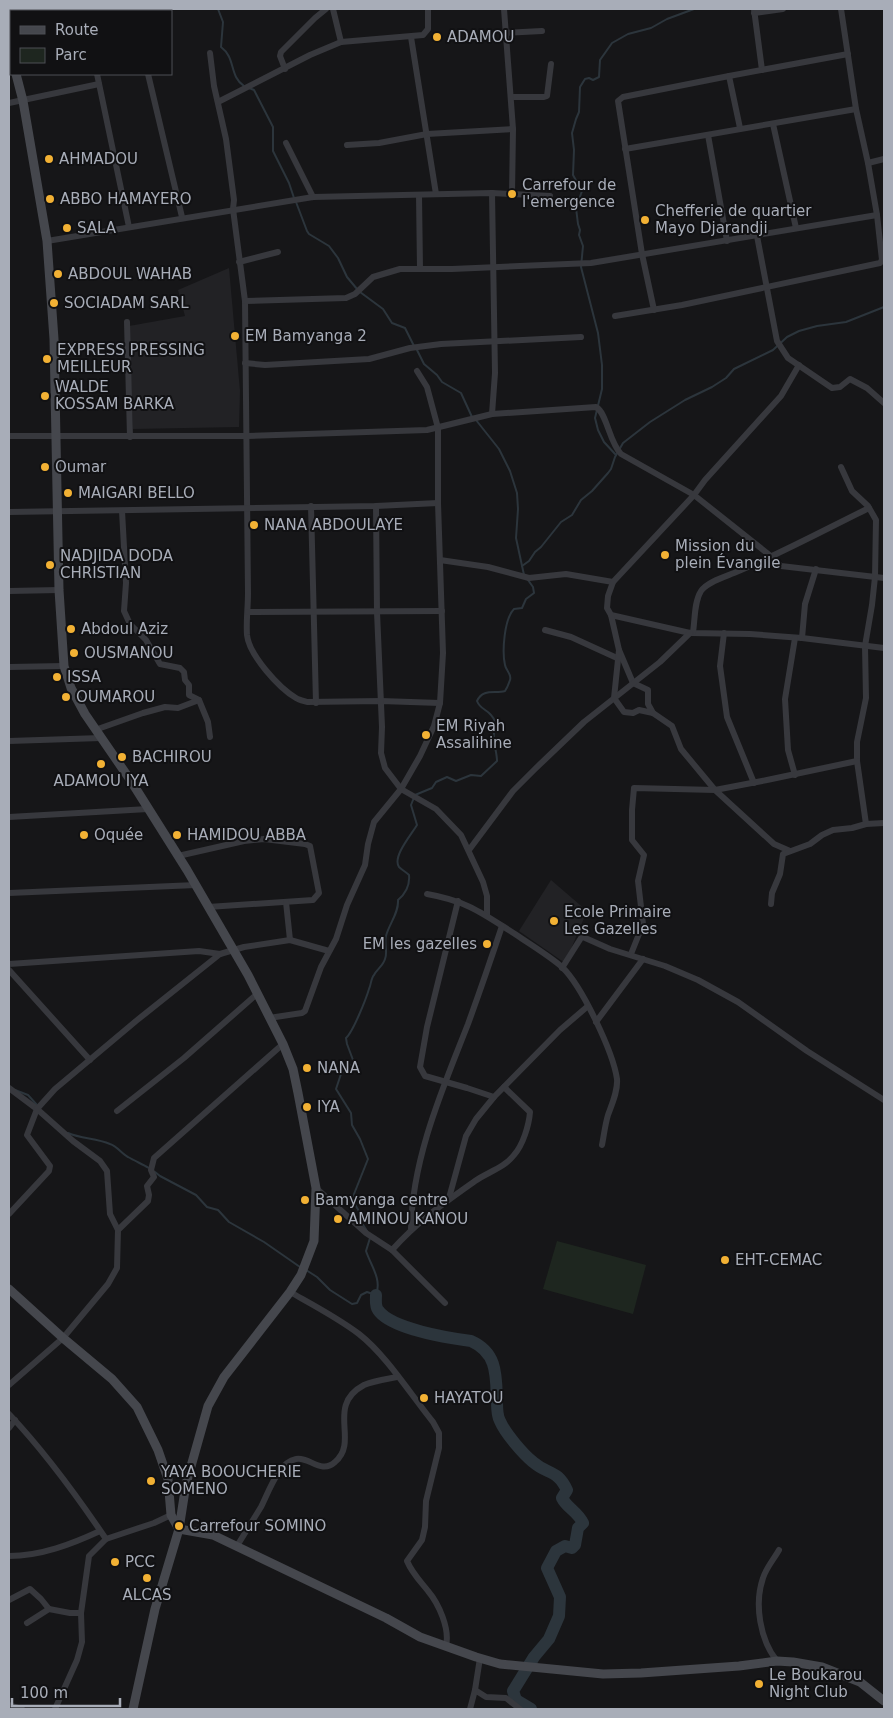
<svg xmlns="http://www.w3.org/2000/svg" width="893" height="1718" font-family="'DejaVu Sans',sans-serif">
	<rect width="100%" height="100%" fill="#161618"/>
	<g fill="#222225">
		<polygon points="229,268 240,391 239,427 133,429 129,326 185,316 178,290"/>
		<polygon points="551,880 587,911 565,963 519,931"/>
	</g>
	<polygon fill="#1e261f" points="557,1241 646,1265 633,1314 543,1289"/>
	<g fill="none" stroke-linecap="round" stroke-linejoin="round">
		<g stroke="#2c353c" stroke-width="2">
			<path d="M218,9L223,22L221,47C236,58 229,76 244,86"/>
			<polyline points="249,88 254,90 273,127 273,151 289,183 294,198"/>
			<polyline points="296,202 307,231 309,234 329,246 338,258 347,277 357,289"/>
			<polyline points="360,292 383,309 392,323 405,328 414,346"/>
			<polyline points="417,350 424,364 437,375 442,382 461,393 472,417"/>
			<polyline points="476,420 499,449 510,471 517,493 518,509 516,538 524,575"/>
			<polyline points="616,455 604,442 598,430 595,418 602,389 602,365 598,333 581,267 583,246 579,235 580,230 578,224 576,208 582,191 573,175 574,150 572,133 576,119 579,112 580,87 585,79 589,78 593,80 599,77 600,60 612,43 628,34 651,28 667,19 694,9"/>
			<polyline points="522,566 529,561 535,552 541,547 561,522 572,515 581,500 592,491 608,473 611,469 615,457 623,443 650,422 685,400 712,387 726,378 734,369 773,350 787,337 799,331 817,326 846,322 884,307"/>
			<polyline points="15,1090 28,1095 37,1105"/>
			<path d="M68,1133C82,1139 96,1138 110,1144C117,1146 122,1154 128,1157C135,1161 142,1164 149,1168"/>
			<polyline points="155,1172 160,1176 196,1195 207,1207 218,1210 229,1222 264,1242 300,1267"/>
			<path d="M367,1231L360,1220V1213L353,1201L354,1194L368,1159L360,1139L352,1125L351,1113L336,1089L341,1074L353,1063V1060L347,1044L346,1038C353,1032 366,999 369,989C371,985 371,978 374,975C377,969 383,966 385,959C388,952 384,944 386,936C389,924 399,913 398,900C405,894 410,885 409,875C406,872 402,870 399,867C392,857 411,835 417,825L411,805L415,795L432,788L436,782L447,777L456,781L471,775L481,776L497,761C497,753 494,746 494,738C493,729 498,722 491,715C486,709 480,709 477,701C483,688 495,694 505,691C507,688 509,683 510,680C512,674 506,671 505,665C502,652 504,619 514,609L522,608L526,599L534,593L533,587L528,580"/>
			<path d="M306,1270L317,1277L330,1290L352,1304L357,1303L361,1295L367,1292L376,1295C382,1279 371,1266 366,1251L370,1238"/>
		</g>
		<path stroke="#2c353c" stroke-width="12" d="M376,1295C376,1300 375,1306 378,1310C391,1329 449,1338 471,1341C498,1353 496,1376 497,1402C497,1408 497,1416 500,1421C505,1433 523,1454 533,1462C548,1475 557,1469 567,1490L562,1498C567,1508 578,1512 583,1523L578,1528L575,1545L572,1548L565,1546L556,1551L547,1568L560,1597L559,1616L549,1639L534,1657L513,1691L516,1700L531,1709"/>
		<g stroke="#37383d" stroke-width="6">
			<polyline points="85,9 85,11"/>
			<polyline points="333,9 341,42"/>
			<polyline points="754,9 762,70"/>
			<polyline points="754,13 783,9"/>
			<polyline points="505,33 542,31"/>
			<polyline points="411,37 436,194"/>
			<path d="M210,53L214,86L226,139L234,200L233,209L245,301L248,593C248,607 246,622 247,635C249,655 279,688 296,698C299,700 304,701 307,702L381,701L440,703"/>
			<polyline points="285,69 280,56 281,52 315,18 326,9"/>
			<polyline points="97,74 129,227"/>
			<polyline points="148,74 182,217"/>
			<polyline points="729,76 740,128"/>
			<polyline points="511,97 544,97 547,96 551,64"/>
			<polyline points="218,102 310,55 341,42 423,35 428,29 428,9"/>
			<polyline points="9,103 99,84"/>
			<polyline points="773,124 796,228"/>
			<polyline points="708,135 727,241"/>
			<polyline points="286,143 313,197"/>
			<polyline points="347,145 379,143 427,134 513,129"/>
			<polyline points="625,149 856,109"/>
			<polyline points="868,163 884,159"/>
			<polyline points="492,193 495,373 492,414"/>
			<polyline points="512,194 550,196"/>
			<polyline points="419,195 420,269"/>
			<polyline points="757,236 777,341 788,358 832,388 840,387 850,379 867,388 884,403"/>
			<polyline points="47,241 313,197 492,193 512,194 513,129 504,9"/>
			<polyline points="239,262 278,252"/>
			<polyline points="245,301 346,298 355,294 373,277 400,269 452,269 591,263 877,215"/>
			<polyline points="654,310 642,254 618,101 623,97 729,76 848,54"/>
			<polyline points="615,316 682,305 880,263 882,260 877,215 868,163 856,109 841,9"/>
			<polyline points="127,322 130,437"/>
			<polyline points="245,363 265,365 369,359 410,348 441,344 581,337"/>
			<path d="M9,436H247L427,430L492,414L596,407C607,413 609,442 621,454L694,495L772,557L781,566L884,578"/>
			<polyline points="841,467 852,491 868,506 876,520 875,577 872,605 865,646 866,698 857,742 857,761 866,824"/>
			<polyline points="311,506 316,703"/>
			<polyline points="376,506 377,612 382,727 381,753 385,768 401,789 436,809 461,835 483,882 487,896 487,915"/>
			<polyline points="122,511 126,583 124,611 130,624 146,640 160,664 180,668 184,672 185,680 189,685 189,695 199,700 208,722 210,737"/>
			<polyline points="9,512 376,506 438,503"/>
			<polyline points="440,560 488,567 529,578 566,574 613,582"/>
			<polyline points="9,591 59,590"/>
			<polyline points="248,612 442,611"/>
			<polyline points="611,615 690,633 750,634 802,638 884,648"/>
			<polyline points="545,630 571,637 617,658"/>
			<path d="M693,632C695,620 694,602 701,591C707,582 724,577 734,573C780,554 824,530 869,508"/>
			<polyline points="724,633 720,666 727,717 754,783"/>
			<polyline points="802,638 805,604 816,569"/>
			<polyline points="619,650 633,683 648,690 648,704 653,713"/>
			<polyline points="9,667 64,666"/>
			<polyline points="95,730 143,713 165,707 178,708 199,700"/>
			<polyline points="9,741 101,738"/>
			<polyline points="795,775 788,750 785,699 795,638"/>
			<polyline points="9,817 148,809"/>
			<polyline points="469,850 513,791 535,769 584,722 660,662 690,633"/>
			<polyline points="790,851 774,844 715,790 681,749 672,726 653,713 639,710 633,713 624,712 614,698 619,650 611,615 607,608 608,596 613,582 694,495 705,480 781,396 799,365"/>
			<polyline points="178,856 244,841 264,839 305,844 310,846 319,893 313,900 208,907"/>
			<polyline points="9,893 196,885"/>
			<path d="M427,894C467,901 482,913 515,934C531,945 548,955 562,967C582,986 613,1052 617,1079C618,1091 612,1104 608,1115C605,1125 604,1135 602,1145"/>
			<polyline points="458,901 427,1027 420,1067 425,1076 467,1088 494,1097"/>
			<polyline points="286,902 290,940"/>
			<polyline points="771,904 772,893 780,874 783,854 810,844 822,835 833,830 852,828 866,824 884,823"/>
			<polyline points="631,954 643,924 638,881 644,855 632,840 632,810 634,788 715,790 767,780 857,761"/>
			<polyline points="9,964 199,951 220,954"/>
			<polyline points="562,968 581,938 583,937 610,949 665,966 698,980 738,1002 807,1051 884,1100"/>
			<polyline points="9,970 90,1060"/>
			<polyline points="269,1018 302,1013 305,1011 321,967 336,939 347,905 365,865 368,844 374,822 401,789 420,756 434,726 440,703 443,653 438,503 438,428 427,387 417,371"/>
			<polyline points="596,1022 643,959"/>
			<polyline points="9,1088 37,1109 73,1141 100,1161 107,1171 110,1214 118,1230 117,1268 108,1284 63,1338 9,1385"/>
			<polyline points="117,1111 184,1058 257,994"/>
			<path d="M316,1188L366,1233L392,1250C419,1220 444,1203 475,1181C488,1172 504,1168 514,1155C523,1145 529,1125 530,1112L504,1087"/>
			<polyline points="449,1198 466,1136 476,1119 494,1097 560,1030 588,1006"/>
			<polyline points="9,1214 49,1171 50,1166 27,1135 37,1109 55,1089 136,1021 220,954 244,947 290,940 329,951"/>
			<path d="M411,1229C412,1158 443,1088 468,1024C480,991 491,959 502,926"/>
			<polyline points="118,1230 148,1201 149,1195 147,1186 154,1177 151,1170 154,1158 283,1044"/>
			<polyline points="392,1250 445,1303"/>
			<path d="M290,1292C313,1305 338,1318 359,1334C386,1355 411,1395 433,1422L439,1433V1448L426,1501L425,1527L422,1540L407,1561C412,1573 420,1581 428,1591C439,1604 450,1629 446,1646"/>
			<path d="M9,1414C45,1452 77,1496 106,1539"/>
			<polyline points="9,1428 15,1420"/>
			<path d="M237,1546C245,1533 253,1520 261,1507C268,1494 278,1462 296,1459C309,1456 321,1475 335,1462C360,1441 325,1406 364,1385C373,1381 387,1379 397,1377"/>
			<path d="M9,1556C41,1556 72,1544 100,1531"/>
			<polyline points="9,1600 30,1589 41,1599 49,1609"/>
			<polyline points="27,1623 49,1609 70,1613 81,1613"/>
			<path d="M777,1661C760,1640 754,1604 763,1578C766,1568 774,1559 779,1550"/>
			<polyline points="475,1690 486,1697 506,1698 520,1709"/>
			<polyline points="9,1705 22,1709"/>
			<polyline points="55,1709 77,1660 82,1642 81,1613 89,1556 106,1539 154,1523 171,1515"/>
			<polyline points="470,1709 475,1690 480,1658"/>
		</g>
		<g stroke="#45474d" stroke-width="9">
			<polyline points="9,36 11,49"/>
			<polyline points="16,74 23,101 47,241 54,339 59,590 64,666 71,688 85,714 131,781 187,870 248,975 283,1044 293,1069 298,1093 316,1188 314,1241 301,1275 290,1292 224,1377 208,1406 186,1484 179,1529 155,1609 133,1709"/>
			<polyline points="9,1289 63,1338 112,1379 137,1407 158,1450 168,1479 171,1515 179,1529 213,1535 386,1618 420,1637 476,1657 500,1664 603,1674 641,1673 739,1666 777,1661 793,1662 822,1667 860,1682 884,1701"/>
		</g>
	</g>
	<g fill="#f2b134" stroke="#111113" stroke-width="2">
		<circle cx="437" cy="37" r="5"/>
		<circle cx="49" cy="159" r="5"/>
		<circle cx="512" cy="194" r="5"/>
		<circle cx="50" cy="199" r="5"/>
		<circle cx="645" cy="220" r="5"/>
		<circle cx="67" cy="228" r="5"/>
		<circle cx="58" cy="274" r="5"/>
		<circle cx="54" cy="303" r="5"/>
		<circle cx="235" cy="336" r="5"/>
		<circle cx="47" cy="359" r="5"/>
		<circle cx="45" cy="396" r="5"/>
		<circle cx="45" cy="467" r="5"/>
		<circle cx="68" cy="493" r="5"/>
		<circle cx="254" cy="525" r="5"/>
		<circle cx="665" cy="555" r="5"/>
		<circle cx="50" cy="565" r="5"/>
		<circle cx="71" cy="629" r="5"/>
		<circle cx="74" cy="653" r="5"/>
		<circle cx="57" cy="677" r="5"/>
		<circle cx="66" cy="697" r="5"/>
		<circle cx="426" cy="735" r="5"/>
		<circle cx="122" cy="757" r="5"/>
		<circle cx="101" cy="764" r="5"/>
		<circle cx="84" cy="835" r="5"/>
		<circle cx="177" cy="835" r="5"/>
		<circle cx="554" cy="921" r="5"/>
		<circle cx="487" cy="944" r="5"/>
		<circle cx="307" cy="1068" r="5"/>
		<circle cx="307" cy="1107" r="5"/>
		<circle cx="305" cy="1200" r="5"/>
		<circle cx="338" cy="1219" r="5"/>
		<circle cx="725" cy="1260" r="5"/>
		<circle cx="424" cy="1398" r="5"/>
		<circle cx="151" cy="1481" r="5"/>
		<circle cx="179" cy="1526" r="5"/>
		<circle cx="115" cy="1562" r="5"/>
		<circle cx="147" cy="1578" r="5"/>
		<circle cx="759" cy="1684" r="5"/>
	</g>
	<g text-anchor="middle" stroke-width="4" stroke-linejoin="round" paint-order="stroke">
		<g font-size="15" fill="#a8adb8" stroke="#111113" text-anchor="start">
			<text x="447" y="42">ADAMOU</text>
			<text x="59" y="164">AHMADOU</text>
			<text x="522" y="190">Carrefour de<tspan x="522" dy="17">l'emergence</tspan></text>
			<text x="60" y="204">ABBO HAMAYERO</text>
			<text x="655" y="216">Chefferie de quartier<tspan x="655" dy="17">Mayo Djarandji</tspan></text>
			<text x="77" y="233">SALA</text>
			<text x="68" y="279">ABDOUL WAHAB</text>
			<text x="64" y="308">SOCIADAM SARL</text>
			<text x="245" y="341">EM Bamyanga 2</text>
			<text x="57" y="355">EXPRESS PRESSING<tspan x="57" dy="17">MEILLEUR</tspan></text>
			<text x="55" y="392">WALDE<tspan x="55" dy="17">KOSSAM BARKA</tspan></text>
			<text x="55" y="472">Oumar</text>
			<text x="78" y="498">MAIGARI BELLO</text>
			<text x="264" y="530">NANA ABDOULAYE</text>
			<text x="675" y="551">Mission du<tspan x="675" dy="17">plein Évangile</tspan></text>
			<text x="60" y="561">NADJIDA DODA<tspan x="60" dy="17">CHRISTIAN</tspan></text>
			<text x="81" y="634">Abdoul Aziz</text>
			<text x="84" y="658">OUSMANOU</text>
			<text x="67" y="682">ISSA</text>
			<text x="76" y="702">OUMAROU</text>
			<text x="436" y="731">EM Riyah<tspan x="436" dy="17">Assalihine</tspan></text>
			<text x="132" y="762">BACHIROU</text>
			<text x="101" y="786" text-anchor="middle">ADAMOU IYA</text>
			<text x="94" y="840">Oquée</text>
			<text x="187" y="840">HAMIDOU ABBA</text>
			<text x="564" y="917">Ecole Primaire<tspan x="564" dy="17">Les Gazelles</tspan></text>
			<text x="477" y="949" text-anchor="end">EM les gazelles</text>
			<text x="317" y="1073">NANA</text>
			<text x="317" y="1112">IYA</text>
			<text x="315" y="1205">Bamyanga centre</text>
			<text x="348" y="1224">AMINOU KANOU</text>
			<text x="735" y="1265">EHT-CEMAC</text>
			<text x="434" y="1403">HAYATOU</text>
			<text x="161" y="1477">YAYA BOOUCHERIE<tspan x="161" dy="17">SOMENO</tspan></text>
			<text x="189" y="1531">Carrefour SOMINO</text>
			<text x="125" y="1567">PCC</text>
			<text x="147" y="1600" text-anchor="middle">ALCAS</text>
			<text x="769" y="1680">Le Boukarou<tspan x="769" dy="17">Night Club</tspan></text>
		</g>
	</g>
	<rect width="893" height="1718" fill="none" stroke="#a8adb8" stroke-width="20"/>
	<rect x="10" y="10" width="162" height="65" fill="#111113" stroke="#4d4f55"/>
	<rect x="20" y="26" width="25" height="8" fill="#45474d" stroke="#4d4f55"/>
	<text x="55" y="35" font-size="15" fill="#a8adb8">Route</text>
	<rect x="20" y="48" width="25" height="15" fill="#1e261f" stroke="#4d4f55"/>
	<text x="55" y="60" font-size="15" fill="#a8adb8">Parc</text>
	<path d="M12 1698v8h108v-8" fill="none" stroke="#a8adb8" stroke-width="2.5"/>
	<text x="20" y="1698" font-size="15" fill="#a8adb8" stroke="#111113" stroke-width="4" paint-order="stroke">100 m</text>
</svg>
